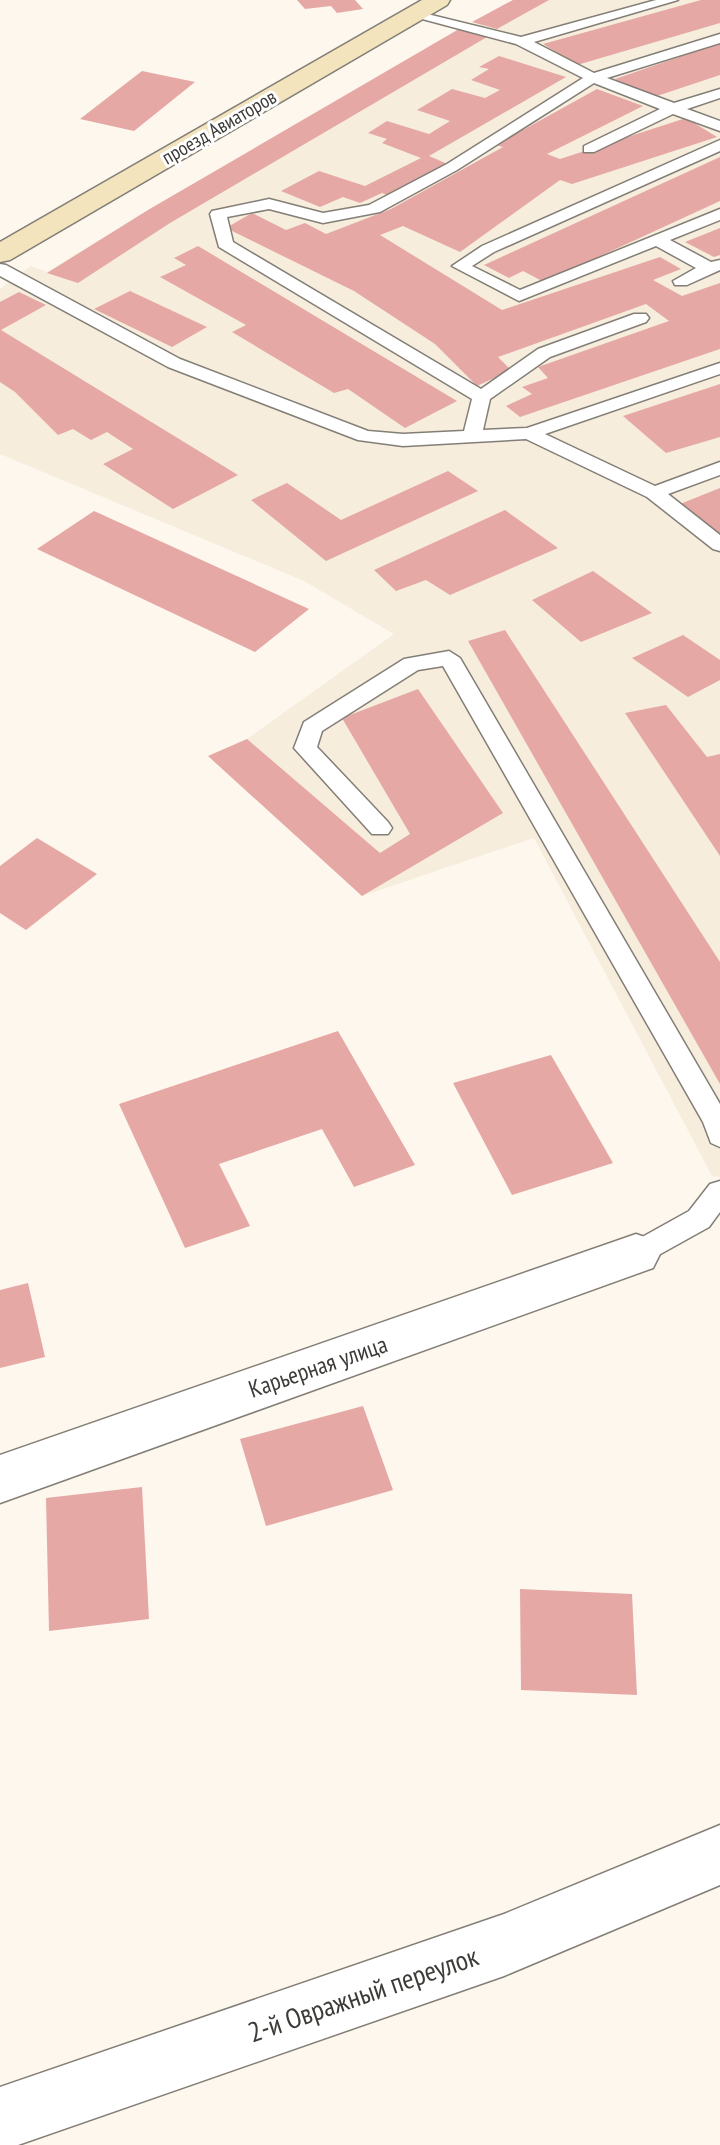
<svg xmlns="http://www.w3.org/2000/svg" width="720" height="2145" font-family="'PT Sans Narrow',sans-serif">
	<rect width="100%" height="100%" fill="#fdf7ee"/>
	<polygon fill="#f6eddd" points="513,0 720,0 720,1177 712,1176 534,838 362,896 208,756 247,739 394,634 304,581 0,454 0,289 31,266 47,272 148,210"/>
	<g fill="#e6a8a4">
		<polygon points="297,0 355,0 363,9 337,13 331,6 305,9"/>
		<polygon points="513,0 549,0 497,29 472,22"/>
		<polygon points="701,0 720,0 720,23 577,65 543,44"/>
		<polygon points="459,29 487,37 170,223 78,283 47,273 148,210"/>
		<polygon points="720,43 720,75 651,98 615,79"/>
		<polygon points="499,56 566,77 429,156 450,165 392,197 382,193 360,203 343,197 320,207 281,191 319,171 365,186 421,158 382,143 387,139 368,133 387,121 429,134 450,121 417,110 452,89 485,98 500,90 471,80 489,69 479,67"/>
		<polygon points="142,71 195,82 134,131 80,119"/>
		<polygon points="597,89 643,106 547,154 560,159 686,118 717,137 572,184 560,180 460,252 403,226 380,235 502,310 660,257 681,269 653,280 682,296 720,283 720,349 520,417 506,406 532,394 522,387 548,378 538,367 669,321 646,304 498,357 511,370 477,386 435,344 354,291 226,228 252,213 286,230 305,223 326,234 391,209 503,147 496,145"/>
		<polygon points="720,157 720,201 544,282 523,271 509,278 484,265"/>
		<polygon points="720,228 720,255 714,257 685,242"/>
		<polygon points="198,246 457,401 405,428 348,389 334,393 232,332 246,325 160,277 186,265 174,258"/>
		<polygon points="130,291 207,327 172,347 94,309"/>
		<polygon points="19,292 46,305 1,330 238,475 173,509 103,464 133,449 107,432 91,440 73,429 58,435 15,392 0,382 0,302"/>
		<polygon points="720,384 720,437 666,453 623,416"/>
		<polygon points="448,471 478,491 326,561 251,500 287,483 341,520"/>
		<polygon points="720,488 720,534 680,504"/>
		<polygon points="505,510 558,548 450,595 426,580 396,591 374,570"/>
		<polygon points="94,511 309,609 255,652 37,549"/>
		<polygon points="593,571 652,613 581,642 532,600"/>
		<polygon points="505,630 720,962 720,1084 468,641"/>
		<polygon points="683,635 720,660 720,680 688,697 632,658"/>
		<polygon points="418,689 503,813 362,896 208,756 247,739 380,853 410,834 342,718"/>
		<polygon points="666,705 707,757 720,754 720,856 625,713"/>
		<polygon points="37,838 97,874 26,930 0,913 0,866"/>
		<polygon points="338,1031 415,1165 354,1187 322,1129 219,1164 250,1226 185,1248 119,1104"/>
		<polygon points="551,1055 613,1163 512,1195 453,1083"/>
		<polygon points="28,1283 45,1357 0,1368 0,1290"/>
		<polygon points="363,1406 393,1490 266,1526 240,1439"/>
		<polygon points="142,1487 149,1619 49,1631 46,1498"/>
		<polygon points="520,1589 632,1594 637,1695 521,1690"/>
	</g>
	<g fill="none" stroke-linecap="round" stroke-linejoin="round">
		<g stroke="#837e76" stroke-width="3">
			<g id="lane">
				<polygon points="656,0 678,0 534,42 594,73 720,34 720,43 607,78 674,103 720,89 720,98 687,109 720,121 720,131 673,114 594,152 584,152 584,146 660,109 594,83 457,170 380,212 323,223 269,209 227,217 233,242 481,389 538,349 634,314 646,314 649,318 646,322 550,357 490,399 483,430 527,428 720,363 720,374 545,434 655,486 720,462 720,475 668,494 720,535 720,551 713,549 647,497 526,439 403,446 358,440 168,367 0,276 0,264 6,265 180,359 368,431 403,434 464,431 472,399 219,247 210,214 212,211 269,199 323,213 369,205 447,164 583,78 516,44 411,16 411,10 521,37"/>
				<polygon points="720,140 720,151 494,252 472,266 520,290 720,209 720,220 670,240 711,262 720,260 720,270 687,285 675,285 673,281 696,268 656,246 519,301 452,266 482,246"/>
				<polygon points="449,651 460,658 720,1104 720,1147 711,1143 703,1122 443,666 418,670 322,731 317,747 388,822 392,828 388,834 372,834 294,748 304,722 404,659"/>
				<polygon points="720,1181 720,1212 709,1227 646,1262 636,1266 626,1262 622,1254 626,1246 689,1211 710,1184"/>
			</g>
		</g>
		<g stroke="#837e76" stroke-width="3">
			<g id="street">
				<polygon points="636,1234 653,1240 660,1254 653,1268 0,1503 0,1455"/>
				<polygon points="720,1825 720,1885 504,1976 18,2145 0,2145 0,2087 504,1914"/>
			</g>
		</g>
		<g stroke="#837e76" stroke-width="3">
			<polygon id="secondary" points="422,0 450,0 447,5 10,260 0,262 0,242"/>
		</g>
		<use href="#lane" fill="#fff" fill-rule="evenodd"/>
		<use href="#street" fill="#fff" fill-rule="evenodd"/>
		<use href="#secondary" fill="#f3e4be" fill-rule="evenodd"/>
	</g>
	<g text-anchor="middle" stroke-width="6" stroke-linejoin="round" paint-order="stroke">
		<g font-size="20" fill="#3d3b37" stroke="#fff">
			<text transform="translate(219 127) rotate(-30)" y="7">проезд Авиаторов</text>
		</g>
		<g font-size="24" fill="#3d3b37" stroke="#fff">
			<text transform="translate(318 1367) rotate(-19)" y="8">Карьерная улица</text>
		</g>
		<g font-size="28" fill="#3d3b37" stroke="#fff">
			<text transform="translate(363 1994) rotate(-19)" y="10">2-й Овражный переулок</text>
		</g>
	</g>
</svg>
